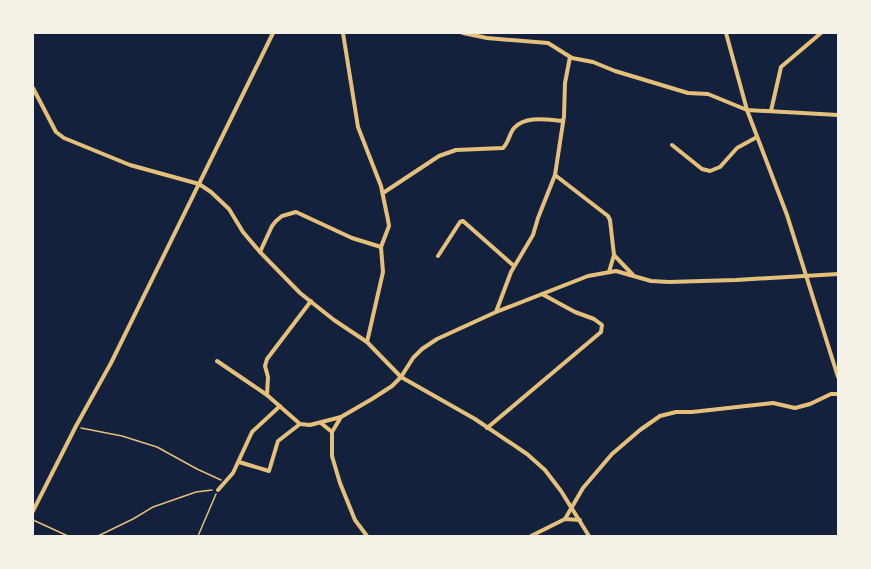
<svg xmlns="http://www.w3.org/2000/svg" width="871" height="569" font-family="Quicksand,sans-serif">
	<rect width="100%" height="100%" fill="#14213d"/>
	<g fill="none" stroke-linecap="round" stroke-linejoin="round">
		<g stroke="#e5c07b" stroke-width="1.5">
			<polyline points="81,428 122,436 157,447 197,469 221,480"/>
			<polyline points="33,520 68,536"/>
			<polyline points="98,536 133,519 153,507 196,492 212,490"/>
			<polyline points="198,536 216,494"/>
		</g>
		<g stroke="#e5c07b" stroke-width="4">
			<polyline points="343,33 358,127 381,186 388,220 389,226 381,247 383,272 367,342"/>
			<polyline points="463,33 487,38 548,43 572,58 593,62 615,71 688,93 708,94 747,110 838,115"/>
			<polyline points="726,33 747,110 787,215 838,377"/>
			<polyline points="33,88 56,132 64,138 130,165 199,184 211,192 229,209 243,232 260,252 300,293 334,320 367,342 401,377 475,419 527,454 545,470 561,491 589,536"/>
			<polyline points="771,111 781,67 821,33"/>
			<polyline points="672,145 702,169 710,171 720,167 737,148 757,137"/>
			<polyline points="555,175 608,216 610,220 614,255 609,272"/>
			<path d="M383,193L439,156L456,150L503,148C509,142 509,134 514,128C526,115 548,120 563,121"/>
			<polyline points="260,252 272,226 276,221 282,216 296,212 352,238 381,247"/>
			<polyline points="614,255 633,275"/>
			<polyline points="438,256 460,222 463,221 514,266"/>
			<polyline points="496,312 511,272 533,235 538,218 555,175 564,116 565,83 570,57"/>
			<polyline points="217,361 267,395 300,424 310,425 341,417 372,399 392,386 401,377 413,358 422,349 437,339 496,312 588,276 616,271 651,281 669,282 736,280 838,274"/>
			<polyline points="267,395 268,377 265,366 267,359 311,301"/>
			<polyline points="341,417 332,432 332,456 340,483 355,520 367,536"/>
			<polyline points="321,423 332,432"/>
			<polyline points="487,428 601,332 602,325 594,319 575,312 542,294"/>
			<polyline points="239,462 269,471 278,441 300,424"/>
			<polyline points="218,490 233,473 252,432 280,406"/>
			<polyline points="33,511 76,426 111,363 273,33"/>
			<polyline points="565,519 583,488 612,454 640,430 660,416 676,412 692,412 773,403 795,408 810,404 831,394 838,394"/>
			<polyline points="531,536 565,519 580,520"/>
		</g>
	</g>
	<rect width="871" height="569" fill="none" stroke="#f6f1e7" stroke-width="68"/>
</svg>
